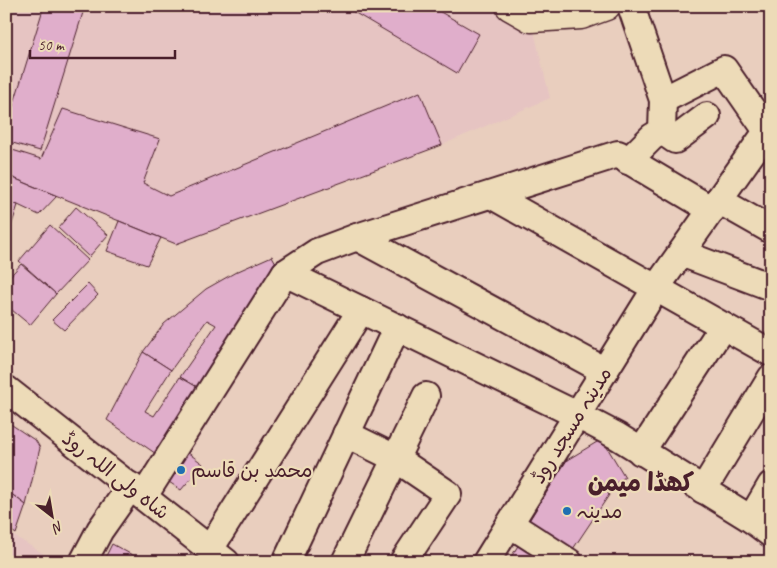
<svg xmlns="http://www.w3.org/2000/svg" width="777" height="568" font-family="Caveat,'Playpen Sans Arabic',sans-serif">
	<rect width="100%" height="100%" fill="#e9cebe"/>
	<filter id="ink" filterUnits="userSpaceOnUse"><feTurbulence type="fractalNoise" baseFrequency=".02" numOctaves="2"/><feDisplacementMap in="SourceGraphic" scale="10" xChannelSelector="R" yChannelSelector="G"/><feConvolveMatrix kernelMatrix="1 2 1 2 8 2 1 2 1" color-interpolation-filters="sRGB"/></filter>
	<g filter="url(#ink)">
		<g fill="#e6c4c2">
			<polygon points="15,6 510,6 531,19 550,98 442,145 176,244 6,175 6,44"/>
			<polygon points="6,531 11,534 57,562 6,562"/>
		</g>
		<g fill="#e0aecb" stroke="#4a1f2b">
			<polygon points="44,6 85,6 40,151 6,141 6,129"/>
			<polygon points="354,6 430,6 479,34 457,73 352,11"/>
			<polygon points="420,92 442,145 176,244 6,175 6,148 41,159 63,109 160,139 143,183 169,196"/>
			<polygon points="6,175 57,196 39,215 18,205 6,201"/>
			<polygon points="6,201 18,205 6,242"/>
			<polygon points="76,207 108,235 89,257 58,228"/>
			<polygon points="119,221 161,238 147,265 107,251"/>
			<polygon points="50,225 88,260 56,294 19,261"/>
			<polygon points="272,256 281,272 204,391 180,377 216,325 207,320 171,370 143,352 164,324 206,289 236,272"/>
			<polygon points="21,264 56,294 30,325 6,305 6,281"/>
			<polygon points="88,284 98,295 64,330 52,320"/>
			<polygon points="143,352 171,370 145,411 154,416 180,377 204,391 162,458 107,420"/>
			<polygon points="6,421 36,441 40,448 26,505 6,490"/>
			<polygon points="602,439 625,477 606,490 609,495 569,555 525,527 567,460"/>
			<polygon points="179,446 203,464 181,490 160,476"/>
			<polygon points="6,490 26,505 16,534 6,527"/>
			<polygon points="112,544 145,562 103,562"/>
			<polygon points="519,544 548,562 508,562"/>
		</g>
		<g fill="none" stroke-linecap="round" stroke-linejoin="round">
			<g stroke="#4a1f2b" stroke-width="30">
				<g id="minor">
					<polyline points="631,6 663,100 662,131"/>
					<polyline points="663,100 724,69 767,131"/>
					<polyline points="628,161 652,137 662,131 675,140 707,116"/>
					<polyline points="491,195 771,353"/>
					<polyline points="718,200 771,230"/>
					<polyline points="357,237 605,371"/>
					<polyline points="681,253 771,287"/>
					<polyline points="285,273 317,252 357,237 618,154 712,210"/>
					<polyline points="6,389 226,562"/>
					<polyline points="346,434 395,458 448,494 403,562"/>
					<polyline points="641,452 723,326"/>
					<polyline points="703,490 771,378"/>
					<polyline points="144,496 285,273 577,415 617,436 751,519 771,534"/>
					<polyline points="751,519 771,485"/>
					<polyline points="510,524 569,562"/>
					<polyline points="210,549 361,310"/>
					<polyline points="83,562 100,530 131,486"/>
					<polyline points="286,562 397,327"/>
					<polyline points="345,562 426,396"/>
					<polyline points="486,562 656,288 771,126"/>
				</g>
			</g>
			<g stroke="#4a1f2b" stroke-width="31">
				<polyline id="major" points="510,6 531,18 581,15 606,6"/>
			</g>
			<use href="#minor" stroke="#eddbb8" stroke-width="26"/>
			<use href="#major" stroke="#eddbb8" stroke-width="28"/>
		</g>
	</g>
	<g fill="#1f6fb2" stroke="#eddbb8" stroke-width="2">
		<circle cx="181" cy="470" r="5"/>
		<circle cx="567" cy="511" r="5"/>
	</g>
	<g text-anchor="middle" stroke-width="4.5" stroke-linejoin="round" paint-order="stroke">
		<g font-size="20" fill="#4a1f2b" stroke="#eddbb8">
			<text transform="translate(571 425) rotate(-58)" y="7">مدینہ مسجد روڈ</text>
			<text transform="translate(116 475) rotate(38)" y="7">شاہ ولی اللہ روڈ</text>
		</g>
		<g font-size="20" fill="#4a1f2b" stroke="#eddbb8" text-anchor="start">
			<text x="191" y="477">محمد بن قاسم</text>
			<text x="577" y="518">مدینہ</text>
		</g>
		<g font-size="25" font-weight="bold" fill="#4a1f2b" stroke="#eddbb8">
			<text x="641" y="491">کھڈا میمن</text>
		</g>
	</g>
	<rect width="777" height="568" fill="none" stroke="#eddbb8" stroke-width="25"/>
	<rect x="12" y="12" width="752" height="543" fill="none" stroke="#4a1f2b" stroke-width="2" filter="url(#ink)"/>
	<g transform="translate(52 516) rotate(149)" stroke="#eddbb8" stroke-width="4" paint-order="stroke">
	<path d="M0-4L9 19L0 12L-9 19Z" fill="#4a1f2b"/>
	<text y="-8" font-size="14" font-weight="bold" text-anchor="middle" fill="#4a1f2b">N</text>
	</g>
	<path d="M30 50v8h145v-8" fill="none" stroke="#4a1f2b" stroke-width="2.5"/>
	<text x="38" y="50" font-size="15" fill="#4a1f2b" stroke="#eddbb8" stroke-width="4" paint-order="stroke">50 m</text>
</svg>
